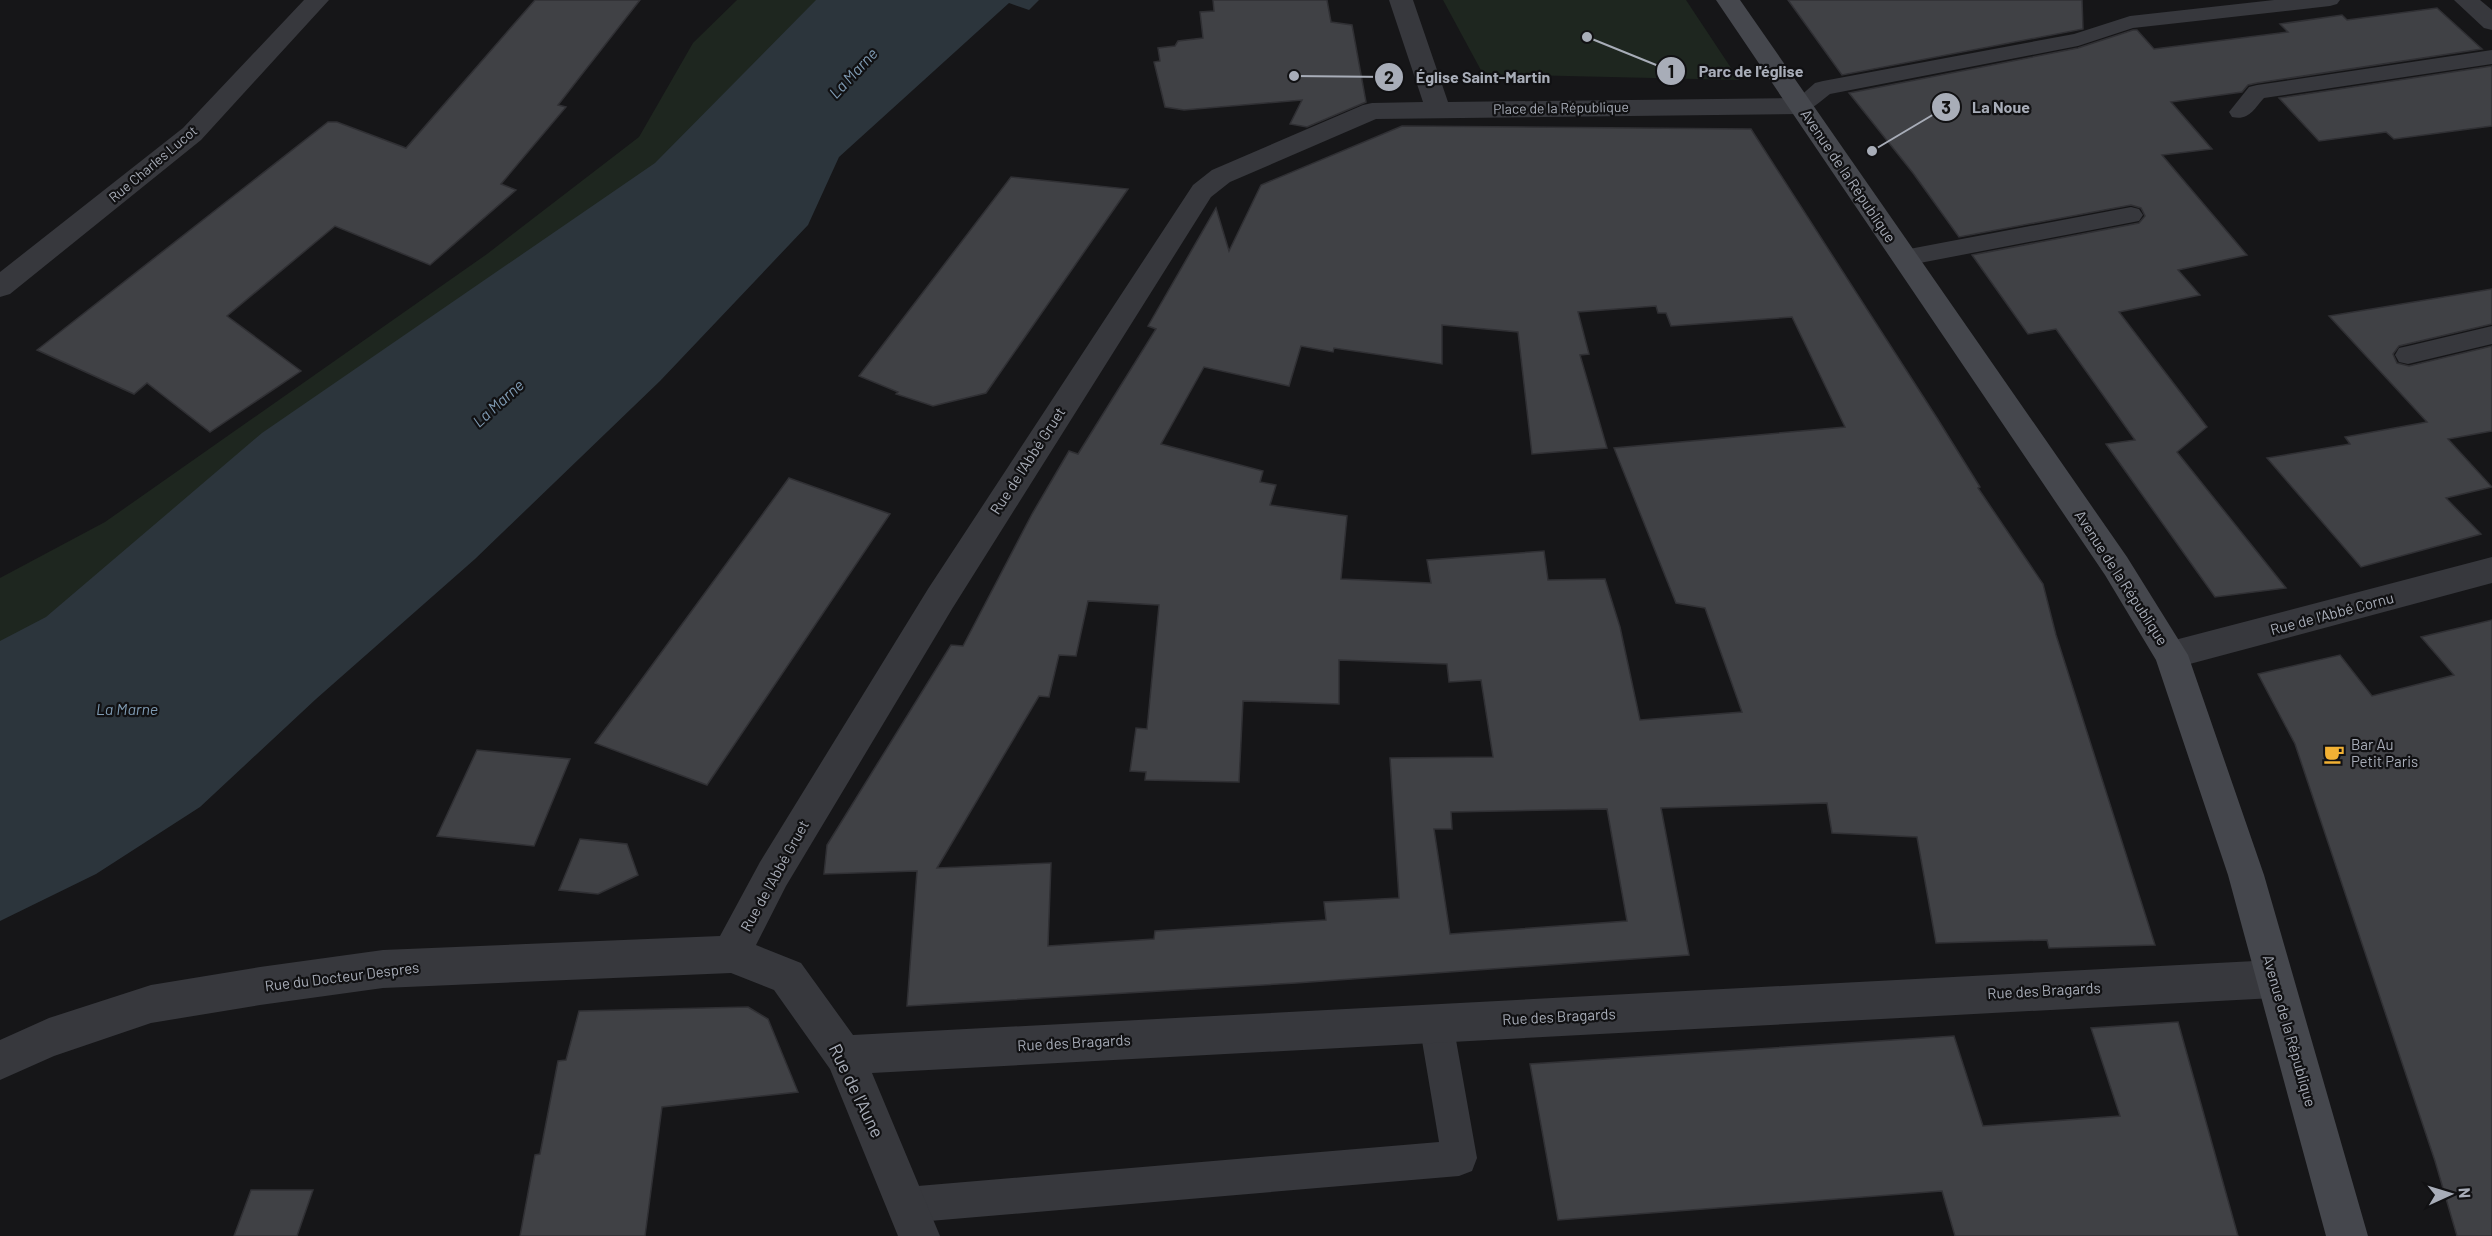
<svg xmlns="http://www.w3.org/2000/svg" width="2492" height="1236" font-family="Barlow,sans-serif">
	<rect width="100%" height="100%" fill="#161618"/>
	<g fill="#1e261f">
		<polygon points="737,0 889,0 741,134 0,657 0,578 105,522 487,254 639,137 693,43"/>
		<polygon points="1443,0 1686,0 1739,80 1483,74"/>
	</g>
	<polygon fill="#2c353c" points="816,0 1039,0 1029,10 1009,3 839,157 808,225 660,381 475,559 316,699 200,807 96,874 0,921 0,641 46,617 262,433 655,163"/>
	<g fill="#404145" stroke="#303034" stroke-width="1.5" fill-rule="evenodd">
		<polygon points="535,0 640,0 558,105 566,107 501,184 516,190 430,265 335,226 227,316 301,371 210,432 147,383 134,394 37,350 328,122 337,122 406,148"/>
		<polygon points="1213,0 1327,0 1331,22 1352,25 1366,102 1307,127 1290,124 1302,100 1184,110 1165,107 1154,62 1160,61 1158,48 1175,46 1178,41 1203,38 1200,12 1214,11"/>
		<polygon points="1788,0 2082,0 2083,29 1842,75"/>
		<polygon points="2437,8 2482,49 2257,83 2248,85 2242,92 2171,102 2212,149 2162,155 2247,255 2178,270 2200,295 2119,312 2207,427 2177,452 2286,588 2215,597 2106,444 2135,440 2056,329 2028,334 1972,255 2139,223 2145,216 2141,208 2131,205 1959,237 1913,173 1849,93 2078,48 2133,30 2137,30 2154,49 2288,32 2280,24 2342,15 2347,20"/>
		<polygon points="2492,66 2492,126 2394,139 2386,132 2319,141 2279,98"/>
		<path d="M1402,126L1751,129L1937,418L1980,487L1978,488L2043,584L2056,635L2155,945L2049,948L2047,940L1936,943L1917,837L1832,833L1827,803L1661,808L1689,955L1296,983L907,1006L917,871L824,874L827,845L951,645L963,646L1032,514L1069,451L1078,454L1156,329L1148,326L1216,208L1229,251L1261,185ZM1656,306L1658,313H1666L1671,326L1792,317L1845,427L1614,448L1676,603L1705,608L1742,712L1640,720L1620,627L1605,579L1548,580L1544,551L1427,560L1431,583L1341,579L1347,516L1270,505L1276,485L1260,482L1263,471L1161,444L1204,367L1289,386L1301,346L1333,352L1334,348L1442,364V325L1518,332L1532,454L1607,448L1580,355L1589,354L1578,312ZM1088,601L1159,605L1147,729L1136,728L1130,771L1146,772L1145,780L1239,782L1243,701L1339,704V660L1447,664L1449,682L1481,680L1493,757L1390,758L1399,898L1324,902L1326,920L1155,931L1154,939L1048,946L1051,863L937,868L1039,696L1049,697L1059,655L1076,656ZM1607,809L1627,921L1450,934L1434,829H1452L1451,812Z"/>
		<polygon points="1011,177 1128,189 986,393 933,406 896,394 898,392 859,376"/>
		<polygon points="2492,289 2492,324 2399,346 2393,354 2397,363 2409,366 2492,346 2492,431 2448,439 2492,487 2446,498 2481,534 2361,567 2267,458 2350,444 2345,437 2427,422 2329,316"/>
		<polygon points="789,478 890,514 707,785 595,743"/>
		<polygon points="2492,620 2492,1236 2457,1236 2435,1161 2295,744 2258,674 2340,655 2372,696 2454,675 2421,637"/>
		<polygon points="477,750 570,759 534,846 437,836"/>
		<polygon points="580,839 627,844 638,875 598,894 559,890"/>
		<polygon points="748,1007 768,1019 798,1092 662,1107 645,1236 520,1236 535,1155 540,1154 558,1061 566,1060 579,1011"/>
		<polygon points="2178,1022 2238,1236 1955,1236 1942,1191 1558,1220 1530,1064 1954,1036 1983,1126 2120,1116 2091,1028"/>
		<polygon points="251,1190 313,1190 297,1236 234,1236"/>
	</g>
	<g fill="none" stroke-linecap="round" stroke-linejoin="round">
		<g fill="#37383d" fill-rule="evenodd">
			<path d="M2274,0H2340L2337,4L2330,6L2133,28L2078,46L1830,94C1818,103 1808,115 1792,111L1789,106L1815,83L1823,81L2074,34L2130,16Z"/>
			<path d="M2492,50V64L2264,98C2254,109 2249,121 2232,117L2229,112L2249,87L2257,85Z"/>
			<polygon points="2131,207 2139,209 2143,215 2139,221 1904,266 1896,264 1892,258 1896,252 1904,250"/>
			<polygon points="2492,326 2492,344 2408,364 2399,362 2395,355 2399,348 2408,346"/>
			<polygon points="1436,1006 1448,1011 1453,1023 1477,1158 1472,1171 1459,1176 906,1223 893,1218 888,1205 893,1192 906,1187 1439,1142 1419,1023 1424,1011"/>
		</g>
		<g fill="#37383d" fill-rule="evenodd">
			<polygon points="304,0 329,0 201,140 10,294 0,297 0,272 183,128"/>
			<polygon points="1389,0 1413,0 1448,102 1800,98 1809,100 1813,106 1809,112 1800,114 1376,119 1230,182 1211,197 952,609 786,886 756,945 801,963 853,1035 2274,960 2288,966 2293,979 2288,992 2274,998 872,1073 940,1236 898,1236 830,1069 774,990 731,973 383,988 260,1005 151,1023 54,1056 0,1080 0,1040 49,1018 151,985 260,967 383,950 720,936 760,862 928,589 1193,185 1212,170 1363,105 1372,103 1423,102"/>
			<polygon points="2454,0 2480,0 2492,10 2492,30 2484,28"/>
			<polygon points="2492,557 2492,583 2171,669 2159,665 2154,655 2159,645 2171,641"/>
		</g>
		<polygon fill="#45474d" fill-rule="evenodd" points="1716,0 1740,0 2127,557 2188,655 2264,875 2368,1236 2326,1236 2228,875 2156,660 2105,575"/>
	</g>
	<defs>
		<g id="cafe-bare" transform="scale(1.62)"><path d="M-5.5-4.5H6V0H3Q3 3.5 0 3.5H-2.5Q-5.5 3.5-5.5 0ZM3-3.2v2h1.7v-2ZM-6 4.5H4V6H-6Z" fill="#f2b134" stroke="#111113" stroke-width="2.5" paint-order="stroke"/></g>
	</defs>
	<g fill-rule="evenodd">
		<use href="#cafe-bare" x="2334" y="754"/>
	</g>
	<g text-anchor="middle" stroke-width="4.5" stroke-linejoin="round" paint-order="stroke">
		<g font-size="14" fill="#a8adb8" stroke="#111113">
			<text transform="translate(1561 108) rotate(-1)" y="5">Place de la République</text>
			<text transform="translate(153 164) rotate(-40)" y="5">Rue Charles Lucot</text>
		</g>
		<g font-size="15" fill="#a8adb8" stroke="#111113">
			<text transform="translate(1848 176) rotate(56)" y="5">Avenue de la République</text>
			<text transform="translate(1028 461) rotate(-57)" y="5">Rue de l'Abbé Gruet</text>
			<text transform="translate(2121 578) rotate(57)" y="5">Avenue de la République</text>
			<text transform="translate(2332 614) rotate(-15)" y="5">Rue de l'Abbé Cornu</text>
			<text transform="translate(775 876) rotate(-61)" y="5">Rue de l'Abbé Gruet</text>
			<text transform="translate(342 977) rotate(-7)" y="5">Rue du Docteur Despres</text>
			<text transform="translate(2044 991) rotate(-3)" y="5">Rue des Bragards</text>
			<text transform="translate(1559 1017) rotate(-3)" y="5">Rue des Bragards</text>
			<text transform="translate(2289 1031) rotate(74)" y="5">Avenue de la République</text>
			<text transform="translate(1074 1043) rotate(-3)" y="5">Rue des Bragards</text>
		</g>
		<g font-size="15" fill="#a8adb8" stroke="#111113" text-anchor="start">
			<text x="2351" y="750">Bar Au<tspan x="2351" dy="17">Petit Paris</tspan></text>
		</g>
		<g font-size="16" font-style="italic" fill="#7f9bb3" stroke="#111113">
			<text transform="translate(853 73) rotate(-47)" y="6">La Marne</text>
			<text transform="translate(498 403) rotate(-42)" y="6">La Marne</text>
			<text x="127" y="715">La Marne</text>
		</g>
		<g font-size="18" fill="#a8adb8" stroke="#111113">
			<text transform="translate(856 1091) rotate(64)" y="6">Rue de l'Aune</text>
		</g>
	</g>
	<path fill="none" stroke="#a8adb8" stroke-width="2" d="M1587 37L1671 71M1294 76L1389 77M1872 151L1946 107"/>
	<g fill="#a8adb8" stroke="#111113" stroke-width="2">
		<circle cx="1587" cy="37" r="6"/>
		<circle cx="1294" cy="76" r="6"/>
		<circle cx="1872" cy="151" r="6"/>
		<circle cx="1671" cy="71" r="15"/>
		<circle cx="1389" cy="77" r="15"/>
		<circle cx="1946" cy="107" r="15"/>
	</g>
	<g font-size="18" text-anchor="middle" font-weight="bold" fill="#111">
		<text x="1671" y="78">1</text>
		<text x="1389" y="84">2</text>
		<text x="1946" y="114">3</text>
	</g>
	<g font-size="16" text-anchor="middle" font-weight="bold" fill="#a8adb8" stroke="#111113" stroke-width="4.5" stroke-linejoin="round" paint-order="stroke">
		<text x="1751" y="77">Parc de l'église</text>
		<text x="1483" y="83">Église Saint-Martin</text>
		<text x="2001" y="113">La Noue</text>
	</g>
	<g transform="translate(2450 1194) rotate(86)" stroke="#111113" stroke-width="4.5" paint-order="stroke">
	<path d="M0-4.5L10 22L0 15L-10 22Z" fill="#a8adb8"/>
	<text y="-9" font-size="16" font-weight="bold" text-anchor="middle" fill="#a8adb8">N</text>
	</g>
</svg>
